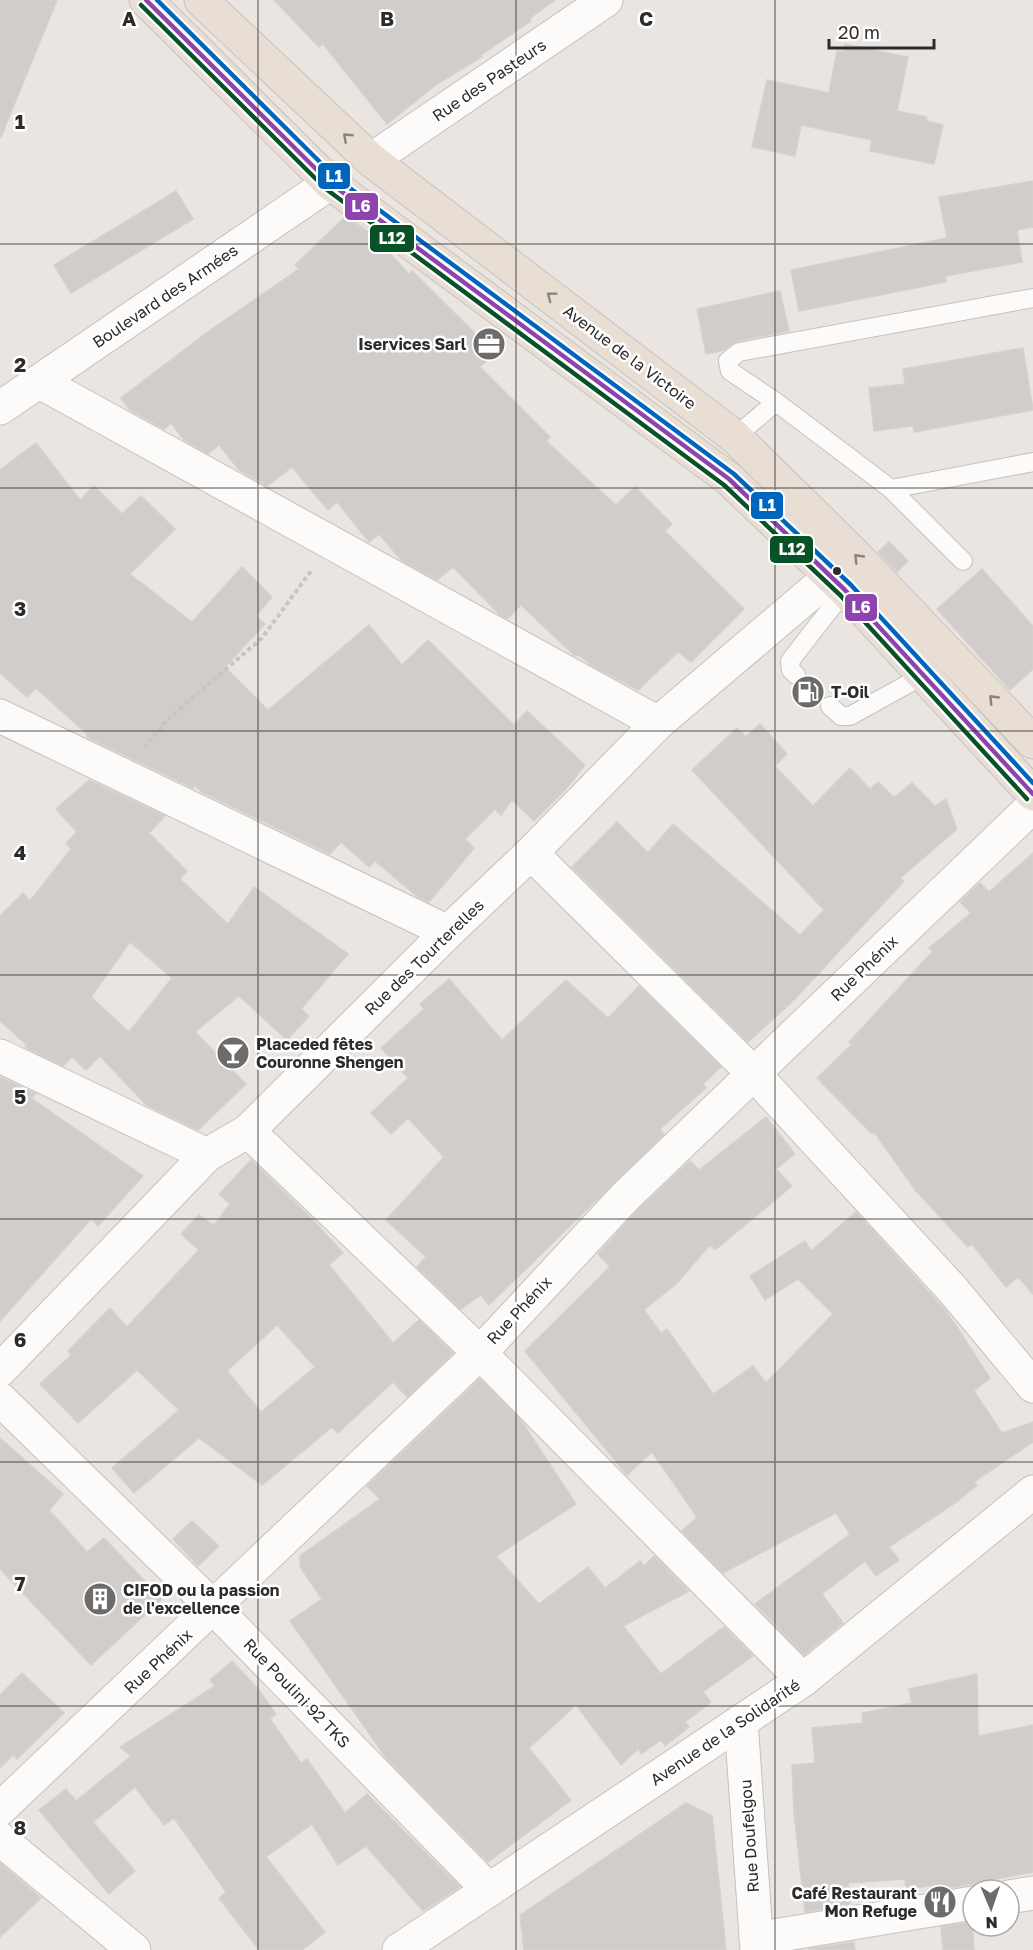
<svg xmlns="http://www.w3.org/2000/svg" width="1033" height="1950" font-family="'Golos Text',sans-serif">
	<rect width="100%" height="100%" fill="#eae5e0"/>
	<g fill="#d0cdca" stroke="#d5d1cc" stroke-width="1.5" fill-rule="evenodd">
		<polygon points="0,0 57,0 1,137 0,137"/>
		<polygon points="274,0 555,0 530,18 531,21 481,55 482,57 437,84 387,124 323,44 319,47"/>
		<polygon points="845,44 908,57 897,111 927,117 926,121 943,125 934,164 870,151 872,140 801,125 795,156 752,147 767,80 829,93 837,51 843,52"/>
		<polygon points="1033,181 1033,227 1017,230 1022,262 945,276 946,282 799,311 791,270 947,238 939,197"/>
		<polygon points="176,191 193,219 71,293 54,265"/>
		<polygon points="345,217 380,243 409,274 412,271 495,353 480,367 550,437 546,441 616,505 635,487 672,524 665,531 744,609 691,662 678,652 638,690 591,665 579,655 575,656 521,605 507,619 500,615 453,567 437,580 401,560 379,534 369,542 337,502 328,510 292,467 267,486 239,470 219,445 208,454 184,440 171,423 164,429 130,410 121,398 209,331 299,269 295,265"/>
		<polygon points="780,291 789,331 737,341 724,350 706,354 697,309"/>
		<polygon points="1023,348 1033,410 914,432 913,426 874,431 869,388 905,384 903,369"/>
		<polygon points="36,443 80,500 94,486 122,514 141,496 175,529 130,574 192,622 242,567 272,597 256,616 265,624 225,667 268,710 369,625 402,665 428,640 514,725 527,711 585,765 566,789 534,821 512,800 501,815 495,809 465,839 474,848 429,902 418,897 375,861 369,867 341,842 330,854 202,792 195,786 193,788 87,737 87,734 36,688 27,697 0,673 0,470"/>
		<polygon points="889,542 908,561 897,572 878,552"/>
		<polygon points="982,569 1033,626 1033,669 1010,690 937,609"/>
		<polygon points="760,724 787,754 775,766 813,806 850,768 870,789 878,782 894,797 912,783 935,806 946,799 957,829 900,878 904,881 794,1000 748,1042 572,867 617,822 648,853 673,824 800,935 824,910 692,770 737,728 746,737"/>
		<path d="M89,780L165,816L149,833L187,871L180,879L228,924L254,887L348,954L301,1009L309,1016L287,1040L239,996L195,1032L246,1084L198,1130L146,1105L100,1056L86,1070L72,1057L63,1066L25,1047L27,1045L0,1021V916L23,893L30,901L71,849L66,843L77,832L56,809ZM130,942L172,978L129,1032L91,997Z"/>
		<polygon points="1033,853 1033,1294 1018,1277 1006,1287 972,1244 968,1247 916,1191 874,1132 872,1134 817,1078 852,1044 849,1042 933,951 929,948 971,913 960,902 980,883 989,892"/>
		<polygon points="449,979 502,1040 566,980 608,1018 639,986 721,1067 703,1084 706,1088 660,1129 664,1134 489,1305 481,1295 461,1309 417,1267 426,1257 386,1220 444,1157 408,1118 391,1134 371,1113 408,1078 381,1048 424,1009 420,1004"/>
		<polygon points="0,1077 36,1094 31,1098 143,1176 98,1226 91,1219 0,1321"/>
		<polygon points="766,1117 795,1154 776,1169 792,1186 715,1250 710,1245 676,1284 644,1310 661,1333 667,1329 713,1394 753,1366 766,1383 833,1314 798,1279 765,1300 750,1276 805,1241 811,1251 856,1212 947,1312 990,1378 974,1391 1002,1433 1033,1422 1033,1442 974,1482 977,1485 958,1501 889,1547 899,1560 876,1576 865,1561 822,1594 843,1623 804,1655 755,1604 850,1534 836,1513 723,1573 682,1531 697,1517 652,1452 627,1475 525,1351 610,1267 598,1254 638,1210 690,1161 699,1170"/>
		<path d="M251,1160L311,1218L343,1253L329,1265L393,1343L419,1320L453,1353L407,1397L393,1382L338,1433L332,1427L262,1485L199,1438L134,1493L112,1468L179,1410L137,1370L78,1423L40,1384L71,1355L68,1351L110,1308L127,1327L199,1250L181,1234L199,1215L214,1225L230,1204L219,1194ZM277,1325L315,1367L261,1412L227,1371Z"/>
		<polygon points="480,1379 522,1422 576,1504 496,1556 539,1604 588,1567 605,1588 640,1561 644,1566 654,1556 689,1591 623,1626 661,1674 724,1627 753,1656 703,1692 711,1702 685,1722 689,1727 665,1746 661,1740 641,1754 638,1749 621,1765 576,1705 529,1748 571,1800 488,1862 387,1759 290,1621 322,1599 300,1567 300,1556 380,1499 367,1486"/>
		<polygon points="0,1438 63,1494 49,1510 87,1552 104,1538 162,1599 91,1665 0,1569"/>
		<polygon points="192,1521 219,1546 198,1566 173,1539"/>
		<polygon points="232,1661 259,1690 276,1714 270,1719 301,1763 307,1759 345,1813 367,1794 460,1887 423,1911 366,1846 338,1865 312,1824 266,1857 325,1932 302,1950 259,1950 219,1898 226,1892 174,1818 164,1825 135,1787 93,1822 135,1871 109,1894 39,1810 66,1789 76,1801 131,1756 120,1747 215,1686 210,1680"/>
		<polygon points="22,1673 64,1713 17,1759 13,1755 0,1768 0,1695"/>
		<polygon points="977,1674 978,1736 1033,1725 1033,1872 939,1890 938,1885 906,1889 905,1879 848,1883 850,1904 805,1912 794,1813 792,1765 815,1763 812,1728 863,1723 862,1713 912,1703 909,1689"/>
		<polygon points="686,1803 712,1816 726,1950 524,1950 520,1915"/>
		<polygon points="0,1863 41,1898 0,1937"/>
		<polygon points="972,1922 974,1950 943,1950 941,1927"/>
		<polygon points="854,1942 855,1950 810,1950 809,1949"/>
	</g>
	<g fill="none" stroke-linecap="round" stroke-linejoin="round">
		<g stroke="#c3c2c2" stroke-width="20">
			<g id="service">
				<polyline points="735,437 776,402"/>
				<polyline points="891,489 1033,462"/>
				<polyline points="963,561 891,489 776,402 730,371 728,361 739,352 1033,298"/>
				<polyline points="796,675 791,670 790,661 845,590"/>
				<polyline points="830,706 841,716 850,716 924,675"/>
			</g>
		</g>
		<g stroke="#c3c2c2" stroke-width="35">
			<g id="minor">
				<polyline points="371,160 606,0"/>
				<polyline points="40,382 658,723"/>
				<polyline points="0,716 448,932"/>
				<polyline points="531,853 754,1074 953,1290 1033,1386"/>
				<polyline points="0,1056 207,1155"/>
				<polyline points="248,1131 480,1353 803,1680"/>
				<polyline points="0,1370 207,1155 248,1131 448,932 531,853 658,723 831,576"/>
				<polyline points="0,1399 214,1608 489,1890"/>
				<polyline points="741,1721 757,1950"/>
				<polyline points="0,1809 480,1353 625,1197 1033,806"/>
				<polyline points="0,1839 134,1950"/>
				<polyline points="1009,1897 1033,1893"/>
				<polyline points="756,1939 973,1903"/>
				<polyline points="399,1950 803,1680 1033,1492"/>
			</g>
		</g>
		<g stroke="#c3c2c2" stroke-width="35">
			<polyline id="secondary" points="0,408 330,183"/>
		</g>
		<g stroke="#c5c3c1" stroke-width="35">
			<g id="trunk">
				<polyline points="146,0 330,183 729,479 845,590 1033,794"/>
				<polyline points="201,0 371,160 735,437 853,553 1033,742"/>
			</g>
		</g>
		<polyline stroke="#c6c6c6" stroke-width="4" stroke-dasharray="4.5 3" stroke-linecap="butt" points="144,748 167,720 262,638 311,571"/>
		<use href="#service" stroke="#fcfbfa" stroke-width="18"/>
		<use href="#minor" stroke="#fcfbfa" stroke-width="33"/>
		<use href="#secondary" stroke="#fcfbfa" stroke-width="33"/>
		<use href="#trunk" stroke="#e8ded3" stroke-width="33"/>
		<g stroke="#fff" stroke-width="9">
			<polyline id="bus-1" points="146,0 330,183 729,479 845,590 1033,794"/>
		</g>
		<g stroke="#fff" stroke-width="9">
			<polyline id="bus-2" points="141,5 326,189 724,485 840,595 1027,799"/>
		</g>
		<g stroke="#fff" stroke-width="9">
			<polyline id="bus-3" points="157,0 335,177 734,474 851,585 1033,783"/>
		</g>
		<use href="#bus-1" stroke="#8e44ad" stroke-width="4.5"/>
		<use href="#bus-2" stroke="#095228" stroke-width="4.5"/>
		<use href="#bus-3" stroke="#0065bd" stroke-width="4.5"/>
	</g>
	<defs><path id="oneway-chevron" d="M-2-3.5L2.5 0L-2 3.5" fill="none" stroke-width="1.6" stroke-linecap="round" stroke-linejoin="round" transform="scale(1.5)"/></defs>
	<g stroke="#8a847f">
		<use href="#oneway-chevron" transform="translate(347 137) rotate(-137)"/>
		<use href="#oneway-chevron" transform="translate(551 296) rotate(-143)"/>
		<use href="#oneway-chevron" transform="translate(858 558) rotate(-134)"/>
		<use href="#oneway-chevron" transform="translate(993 699) rotate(-134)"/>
	</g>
	<path fill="none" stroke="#2b2b2b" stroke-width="1.5" stroke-opacity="0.55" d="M258,0V1950M516,0V1950M775,0V1950M0,244H1033M0,488H1033M0,731H1033M0,975H1033M0,1219H1033M0,1462H1033M0,1706H1033"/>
	<defs>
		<g id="office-disc" transform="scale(1.725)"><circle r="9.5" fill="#6e6c6a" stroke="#fff"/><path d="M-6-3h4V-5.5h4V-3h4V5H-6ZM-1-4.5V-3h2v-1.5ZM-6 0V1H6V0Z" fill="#fff"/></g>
		<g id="fuel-disc" transform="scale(1.725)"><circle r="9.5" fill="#6e6c6a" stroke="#fff"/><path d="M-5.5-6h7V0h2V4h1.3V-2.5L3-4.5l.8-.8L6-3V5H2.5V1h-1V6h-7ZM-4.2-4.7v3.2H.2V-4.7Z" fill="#fff"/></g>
		<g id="bar-disc" transform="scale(1.725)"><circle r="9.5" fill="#6e6c6a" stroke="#fff"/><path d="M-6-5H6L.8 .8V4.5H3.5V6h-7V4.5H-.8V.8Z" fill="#fff"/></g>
		<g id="building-disc" transform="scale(1.725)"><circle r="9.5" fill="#6e6c6a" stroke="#fff"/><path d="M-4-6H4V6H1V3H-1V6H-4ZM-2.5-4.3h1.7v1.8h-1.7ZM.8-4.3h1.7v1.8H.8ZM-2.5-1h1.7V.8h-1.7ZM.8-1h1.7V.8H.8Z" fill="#fff"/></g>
		<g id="restaurant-disc" transform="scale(1.725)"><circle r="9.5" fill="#6e6c6a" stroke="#fff"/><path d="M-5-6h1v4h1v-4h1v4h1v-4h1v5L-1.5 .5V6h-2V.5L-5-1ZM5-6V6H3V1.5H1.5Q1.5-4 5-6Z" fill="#fff"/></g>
	</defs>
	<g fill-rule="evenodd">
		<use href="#office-disc" x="489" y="344"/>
		<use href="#fuel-disc" x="808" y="692"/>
		<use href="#bar-disc" x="233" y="1053"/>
		<use href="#building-disc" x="100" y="1599"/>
		<use href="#restaurant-disc" x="940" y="1902"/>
	</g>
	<circle fill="#2b2b2b" stroke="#fff" stroke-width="2" cx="837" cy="571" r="5"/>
	<g text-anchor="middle" stroke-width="5" stroke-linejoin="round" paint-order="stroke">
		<g font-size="16" fill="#2b2b2b" stroke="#fff">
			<text transform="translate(489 80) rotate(-34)" y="6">Rue des Pasteurs</text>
			<text transform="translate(165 296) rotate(-34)" y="6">Boulevard des Armées</text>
			<text transform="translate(630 357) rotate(37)" y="6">Avenue de la Victoire</text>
			<text transform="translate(424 957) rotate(-44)" y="6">Rue des Tourterelles</text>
			<text transform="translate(864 968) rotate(-44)" y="6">Rue Phénix</text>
			<text transform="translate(519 1310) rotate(-47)" y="6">Rue Phénix</text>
			<text transform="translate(158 1661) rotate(-43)" y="6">Rue Phénix</text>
			<text transform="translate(297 1693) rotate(46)" y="6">Rue Poulini 92 TKS</text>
			<text transform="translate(725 1732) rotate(-34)" y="6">Avenue de la Solidarité</text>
			<text transform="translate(749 1836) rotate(-94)" y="6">Rue Doufelgou</text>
		</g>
		<g font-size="16" font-weight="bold" fill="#2b2b2b" stroke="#fff" text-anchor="start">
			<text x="466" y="350" text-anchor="end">Iservices Sarl</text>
			<text x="831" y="698">T-Oil</text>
			<text x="256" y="1050">Placeded fêtes<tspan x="256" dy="18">Couronne Shengen</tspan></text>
			<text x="123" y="1596">CIFOD ou la passion<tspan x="123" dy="18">de l'excellence</tspan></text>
			<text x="917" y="1899" text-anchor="end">Café Restaurant<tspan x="917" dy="18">Mon Refuge</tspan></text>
		</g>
	</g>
	<g font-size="20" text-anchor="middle" font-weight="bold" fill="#2b2b2b" stroke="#fff" stroke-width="5" stroke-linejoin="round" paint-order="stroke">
		<text x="129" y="26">A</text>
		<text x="387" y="26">B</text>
		<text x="646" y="26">C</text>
		<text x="20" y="129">1</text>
		<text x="20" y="372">2</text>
		<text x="20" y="616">3</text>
		<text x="20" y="860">4</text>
		<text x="20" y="1104">5</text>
		<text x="20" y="1347">6</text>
		<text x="20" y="1591">7</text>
		<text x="20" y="1835">8</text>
	</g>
	<g stroke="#fff" stroke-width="2">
		<rect x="317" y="162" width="34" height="28" rx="6" fill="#0065bd"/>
		<rect x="344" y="192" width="35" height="29" rx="6" fill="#8e44ad"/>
		<rect x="369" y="224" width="46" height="29" rx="6" fill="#095228"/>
		<rect x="750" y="491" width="34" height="29" rx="6" fill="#0065bd"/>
		<rect x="769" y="535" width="45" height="29" rx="6" fill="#095228"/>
		<rect x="844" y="593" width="34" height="29" rx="6" fill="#8e44ad"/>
	</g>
	<g font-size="16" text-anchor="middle" font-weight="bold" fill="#fff">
		<text x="334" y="182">L1</text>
		<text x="361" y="212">L6</text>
		<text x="392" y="244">L12</text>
		<text x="767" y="511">L1</text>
		<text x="792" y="555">L12</text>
		<text x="861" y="613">L6</text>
	</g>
	<g transform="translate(991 1908) rotate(178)"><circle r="28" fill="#ffffff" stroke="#aaaaaa" stroke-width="1.5"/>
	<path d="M0-4.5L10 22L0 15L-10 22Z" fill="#6e6c6a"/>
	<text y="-9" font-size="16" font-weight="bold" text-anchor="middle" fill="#2b2b2b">N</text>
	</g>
	<path d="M829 39v9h105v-9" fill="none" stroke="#2b2b2b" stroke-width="3"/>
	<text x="838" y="39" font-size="18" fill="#2b2b2b" stroke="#ffffff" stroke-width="4.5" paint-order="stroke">20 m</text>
</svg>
